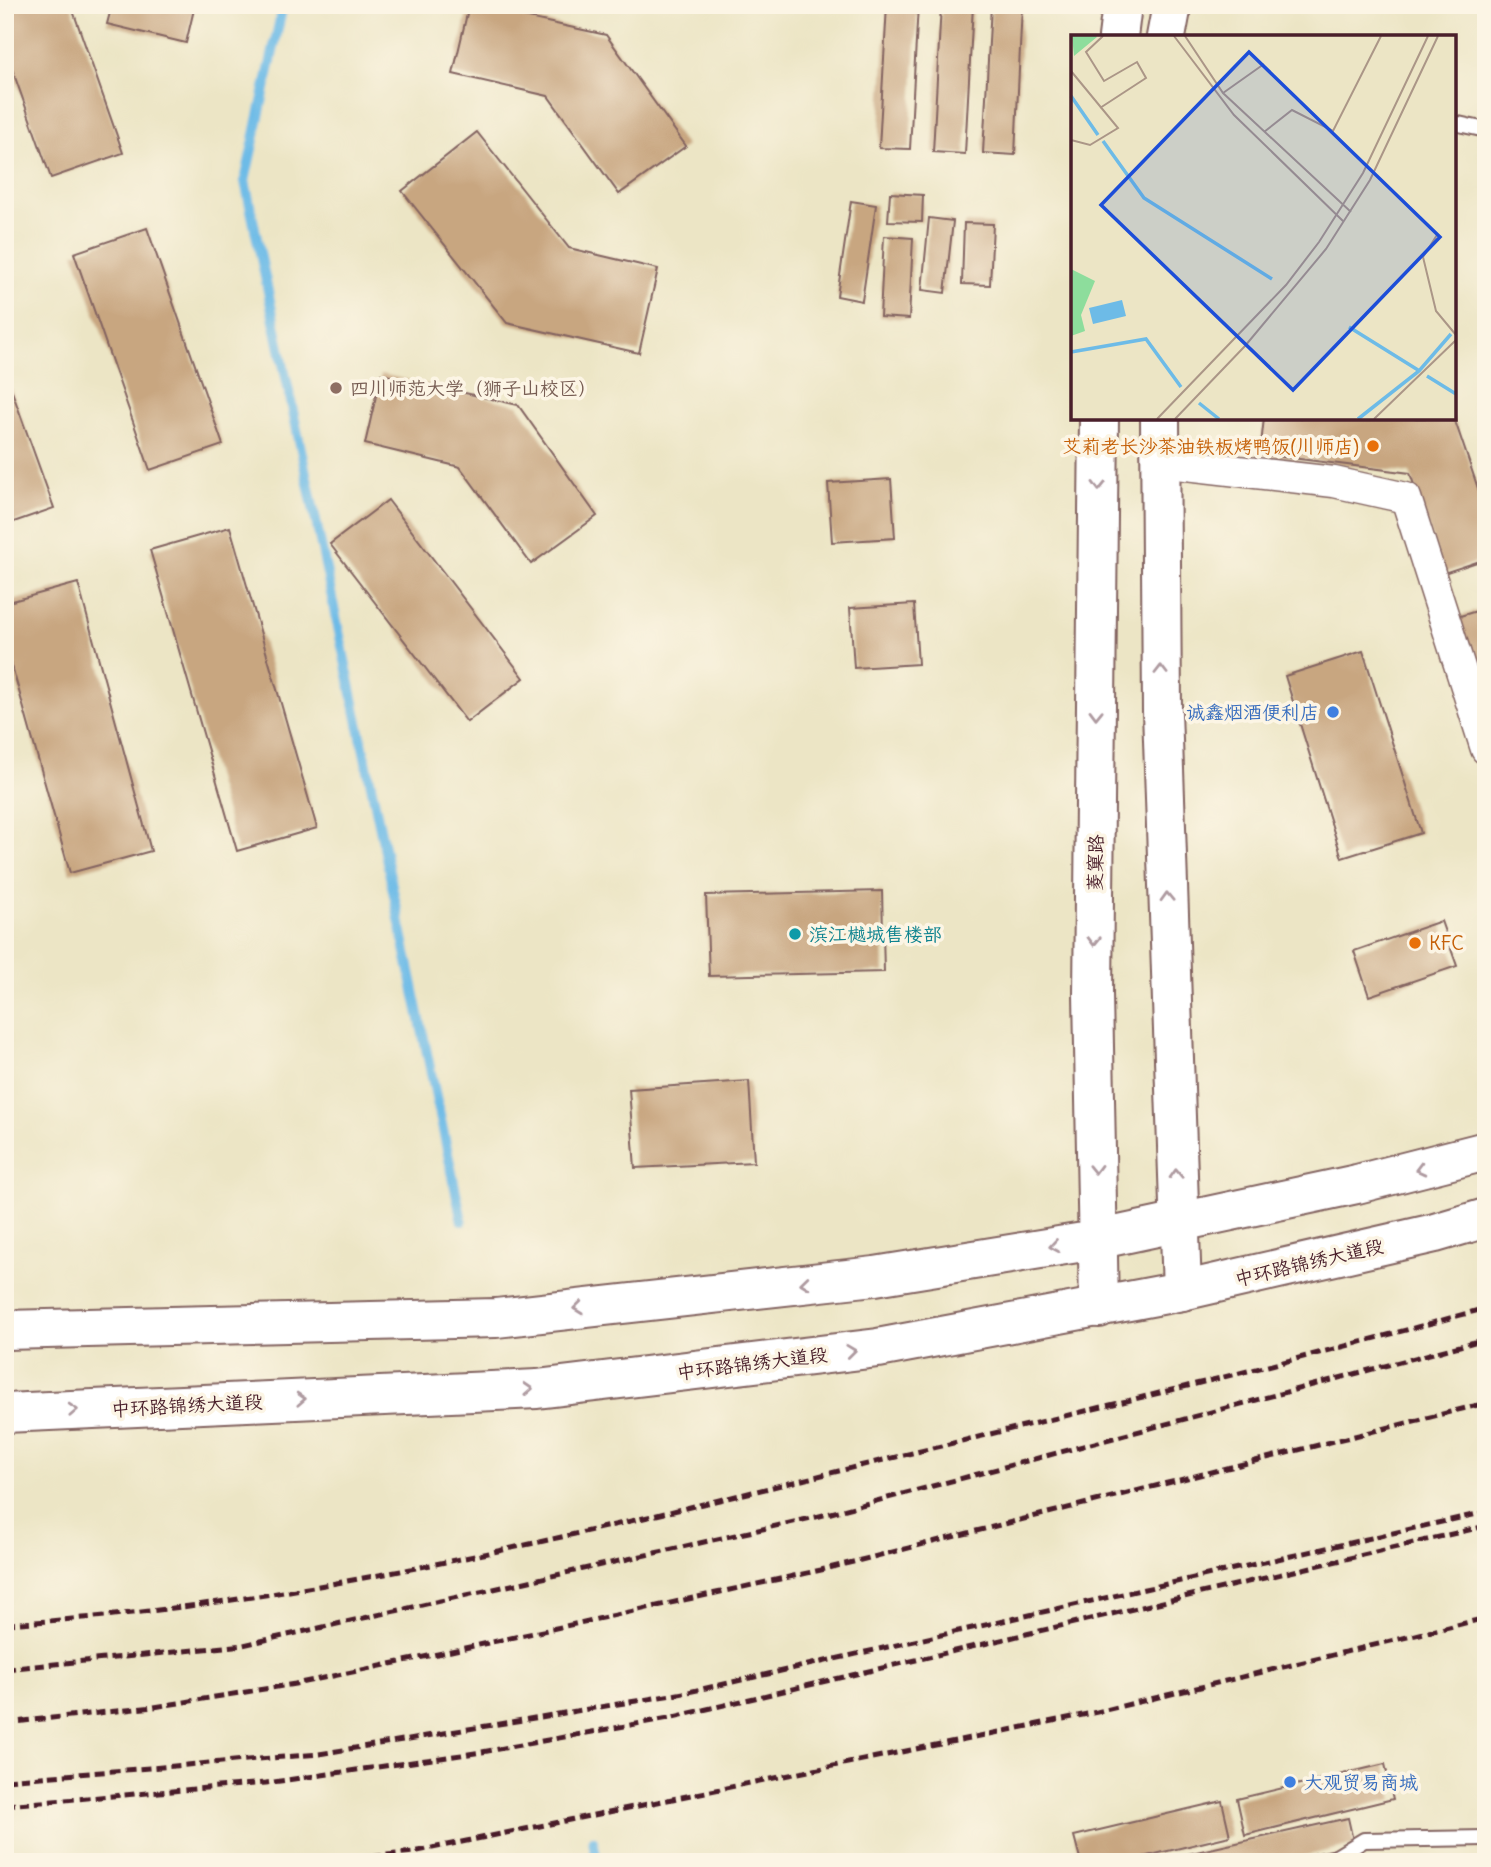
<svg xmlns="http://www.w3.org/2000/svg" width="1491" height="1867" font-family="Delius,'LXGW WenKai TC',sans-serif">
	<rect width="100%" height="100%" fill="#fcf5e5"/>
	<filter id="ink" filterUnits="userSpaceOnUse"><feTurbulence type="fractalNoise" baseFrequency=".0143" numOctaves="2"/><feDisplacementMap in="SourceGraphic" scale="14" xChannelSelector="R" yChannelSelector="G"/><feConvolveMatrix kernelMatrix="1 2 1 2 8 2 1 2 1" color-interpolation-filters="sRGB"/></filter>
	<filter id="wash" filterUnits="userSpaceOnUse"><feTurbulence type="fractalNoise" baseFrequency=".00686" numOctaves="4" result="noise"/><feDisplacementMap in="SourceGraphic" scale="28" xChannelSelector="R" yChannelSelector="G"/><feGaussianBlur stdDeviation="1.57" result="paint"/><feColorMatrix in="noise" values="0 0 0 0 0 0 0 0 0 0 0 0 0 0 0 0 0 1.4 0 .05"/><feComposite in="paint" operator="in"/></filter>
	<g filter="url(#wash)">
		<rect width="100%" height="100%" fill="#ece5c5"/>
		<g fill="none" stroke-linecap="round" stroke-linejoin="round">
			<g stroke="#6dbbe7" stroke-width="10">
				<polyline points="283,5 245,181 462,1221"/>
				<polyline points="593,1840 597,1862"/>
			</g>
		</g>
		<g id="blocks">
			<g fill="#c8a680">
				<polygon points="5,5 71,5 123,153 51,178 5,49"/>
				<polygon points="112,5 195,5 186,43 107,24"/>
				<polygon points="469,5 606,35 686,146 619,194 548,96 453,74"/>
				<polygon points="887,5 918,5 910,149 879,148"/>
				<polygon points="941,5 973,5 965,154 933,152"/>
				<polygon points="991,5 1022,5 1015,155 983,153"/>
				<polygon points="477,132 569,248 658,269 639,353 507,323 402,191"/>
				<polygon points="890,193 923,195 922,222 888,221"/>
				<polygon points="851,201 876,205 862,301 837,296"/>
				<polygon points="929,218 953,221 945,293 922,290"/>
				<polygon points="964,223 993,224 990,285 962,284"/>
				<polygon points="147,228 223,445 150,470 74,253"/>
				<polygon points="884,236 913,238 909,319 880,317"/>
				<polygon points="5,372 54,508 5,525"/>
				<polygon points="381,374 518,405 597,516 531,564 460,467 365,444"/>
				<polygon points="1264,418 1454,418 1486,512 1486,559 1444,573 1410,473 1260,454"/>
				<polygon points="891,479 895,538 832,542 828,483"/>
				<polygon points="388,500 524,678 467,722 330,544"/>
				<polygon points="230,527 317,828 237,851 150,550"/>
				<polygon points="78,583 151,851 70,873 5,641 5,603"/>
				<polygon points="914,604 918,664 854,668 850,608"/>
				<polygon points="1486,608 1486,697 1485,697 1457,617"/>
				<polygon points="1363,651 1421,833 1342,858 1285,676"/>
				<polygon points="882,891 884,972 709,976 706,895"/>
				<polygon points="1441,921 1457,966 1369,996 1354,951"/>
				<polygon points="749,1081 754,1162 635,1168 629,1089"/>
				<polygon points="1385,1764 1393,1799 1245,1835 1237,1799"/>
				<polygon points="1222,1801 1230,1836 1122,1862 1081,1862 1074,1836"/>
				<polygon points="1348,1818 1354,1845 1277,1862 1152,1862"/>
			</g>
		</g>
	</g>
	<g filter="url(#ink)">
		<use href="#blocks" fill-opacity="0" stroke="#836461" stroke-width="2"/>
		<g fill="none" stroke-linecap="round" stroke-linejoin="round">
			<g stroke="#836461" stroke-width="18">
				<g id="lane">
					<polyline points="1454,123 1486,130"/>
					<polyline points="1328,1862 1364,1840 1486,1838"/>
				</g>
			</g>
			<g stroke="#836461" stroke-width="33">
				<polyline id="street" points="1160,462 1334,482 1406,498 1486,749"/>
			</g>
			<g stroke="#836461" stroke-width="42">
				<g id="secondary">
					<polyline points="1118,37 1122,5"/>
					<polyline points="1166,37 1172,5"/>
					<polyline points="1160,418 1162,711 1182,1291"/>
					<polyline points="1099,1308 1093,994 1099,418"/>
				</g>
			</g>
			<g stroke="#836461" stroke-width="42">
				<g id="primary">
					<polyline points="5,1330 496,1318 875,1276 1096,1240 1357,1184 1486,1151"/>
					<polyline points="5,1413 537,1389 878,1348 1182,1291 1435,1233 1486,1218"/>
				</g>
			</g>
			<use href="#lane" stroke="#fff" stroke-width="14"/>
			<use href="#street" stroke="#fff" stroke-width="30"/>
			<use href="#secondary" stroke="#fff" stroke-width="38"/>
			<use href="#primary" stroke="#fff" stroke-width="38"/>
			<g stroke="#4a1f2b" stroke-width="5" stroke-dasharray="10 5" stroke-linecap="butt">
				<path d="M5,1624C289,1607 567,1537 843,1470C1057,1417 1273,1368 1486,1308"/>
				<polyline points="5,1669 243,1645 816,1517 1486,1339"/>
				<polyline points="5,1723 154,1707 295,1684 433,1655 821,1570 1486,1403"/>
				<polyline points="5,1780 319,1754 684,1693 1486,1512"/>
				<polyline points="5,1805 266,1783 482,1752 669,1718 1486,1526"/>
				<polyline points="327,1862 413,1852 1097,1712 1486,1618"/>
			</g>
		</g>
		<defs><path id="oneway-chevron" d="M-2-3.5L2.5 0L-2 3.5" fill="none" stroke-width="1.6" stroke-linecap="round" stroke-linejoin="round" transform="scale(1.75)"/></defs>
		<g stroke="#ae9aa0">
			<use href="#oneway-chevron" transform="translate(1099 486) rotate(91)"/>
			<use href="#oneway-chevron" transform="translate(1161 670) rotate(-90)"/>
			<use href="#oneway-chevron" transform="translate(1096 714) rotate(91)"/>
			<use href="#oneway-chevron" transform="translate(1167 897) rotate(-92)"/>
			<use href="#oneway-chevron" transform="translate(1094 941) rotate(91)"/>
			<use href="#oneway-chevron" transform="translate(1095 1169) rotate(89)"/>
			<use href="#oneway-chevron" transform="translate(1420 1169) rotate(166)"/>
			<use href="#oneway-chevron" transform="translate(1176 1174) rotate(-92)"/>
			<use href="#oneway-chevron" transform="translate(1054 1246) rotate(171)"/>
			<use href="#oneway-chevron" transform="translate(805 1283) rotate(174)"/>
			<use href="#oneway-chevron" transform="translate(578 1308) rotate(174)"/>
			<use href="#oneway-chevron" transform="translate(851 1351) rotate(-7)"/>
			<use href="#oneway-chevron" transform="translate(528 1389) rotate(-3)"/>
			<use href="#oneway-chevron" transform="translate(301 1399) rotate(-3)"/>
			<use href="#oneway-chevron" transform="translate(73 1410) rotate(-3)"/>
		</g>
	</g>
	<circle fill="#8d6e63" stroke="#fcf5e5" stroke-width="2.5" cx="336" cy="388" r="7"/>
	<g fill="#e8710a" stroke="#fcf5e5" stroke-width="2.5">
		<circle cx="1373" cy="446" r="7"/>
		<circle cx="1415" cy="943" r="7"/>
	</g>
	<g fill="#3f7fe0" stroke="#fcf5e5" stroke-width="2.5">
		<circle cx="1333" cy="712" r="7"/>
		<circle cx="1290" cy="1782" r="7"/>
	</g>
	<circle fill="#0f9aa8" stroke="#fcf5e5" stroke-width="2.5" cx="795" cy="934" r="7"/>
	<g text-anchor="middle" stroke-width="7" stroke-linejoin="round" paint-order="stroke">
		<g font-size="19" fill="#785e54" stroke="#fcf5e5" text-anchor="start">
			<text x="350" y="395">四川师范大学（狮子山校区）</text>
		</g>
		<g font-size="19" fill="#c56008" stroke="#fcf5e5" text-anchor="end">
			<text x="1359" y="453">艾莉老长沙茶油铁板烤鸭饭(川师店)</text>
			<text x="1429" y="950" text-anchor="start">KFC</text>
		</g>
		<g font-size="19" fill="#366cbe" stroke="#fcf5e5" text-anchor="end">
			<text x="1319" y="719">诚鑫烟酒便利店</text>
			<text x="1304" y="1789" text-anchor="start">大观贸易商城</text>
		</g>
		<g font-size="19" fill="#4a1f2b" stroke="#fcf5e5">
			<text transform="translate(1095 863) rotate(-89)" y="7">菱窠路</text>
			<text transform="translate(1309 1262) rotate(-13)" y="7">中环路锦绣大道段</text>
			<text transform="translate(752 1363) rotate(-7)" y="7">中环路锦绣大道段</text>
			<text transform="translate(187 1405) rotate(-3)" y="7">中环路锦绣大道段</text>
		</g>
		<g font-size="19" fill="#0d838f" stroke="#fcf5e5" text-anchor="start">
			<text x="809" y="941">滨江樾城售楼部</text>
		</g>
	</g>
	<g transform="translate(1071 35)">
		<rect width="385" height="385" fill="#ece5c5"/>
		<path d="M1,1H25L26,2L3,21ZM0,234L24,246L10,280L14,296L0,301Z" fill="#8ddd9c"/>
		<path d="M51,265L55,281L22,289L18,273Z" fill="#6dbbe7"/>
		<path fill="none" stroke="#6dbbe7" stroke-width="3.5" d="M0,61L27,100M32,106L73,163L201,244M278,292L347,335M0,317L75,304L110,352M356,341L385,359M128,368L148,384M287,384L348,336L380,299"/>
		<path fill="none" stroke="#ab9687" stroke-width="2" d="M103,1L163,80L273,187M114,1L152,58L280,177M0,36L47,93L19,110L0,105M152,58L193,29M29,73L75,43L66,27L33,46L15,17L32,1M193,97L221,75L262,96L310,1M366,200L352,222L365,276L385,300M86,384L215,250L248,207L292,138L357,1M104,384L174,311L255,214L299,145L367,1M303,384L385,305"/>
		<path fill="#1d4ed8" fill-opacity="0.15" stroke="#1d4ed8" stroke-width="3.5" d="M178,17L369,202L222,355L30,170Z"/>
		<rect width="385" height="385" fill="none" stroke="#4a1f2b" stroke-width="3.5"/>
	</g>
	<rect width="1491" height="1867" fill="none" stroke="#fcf5e5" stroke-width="28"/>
</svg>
